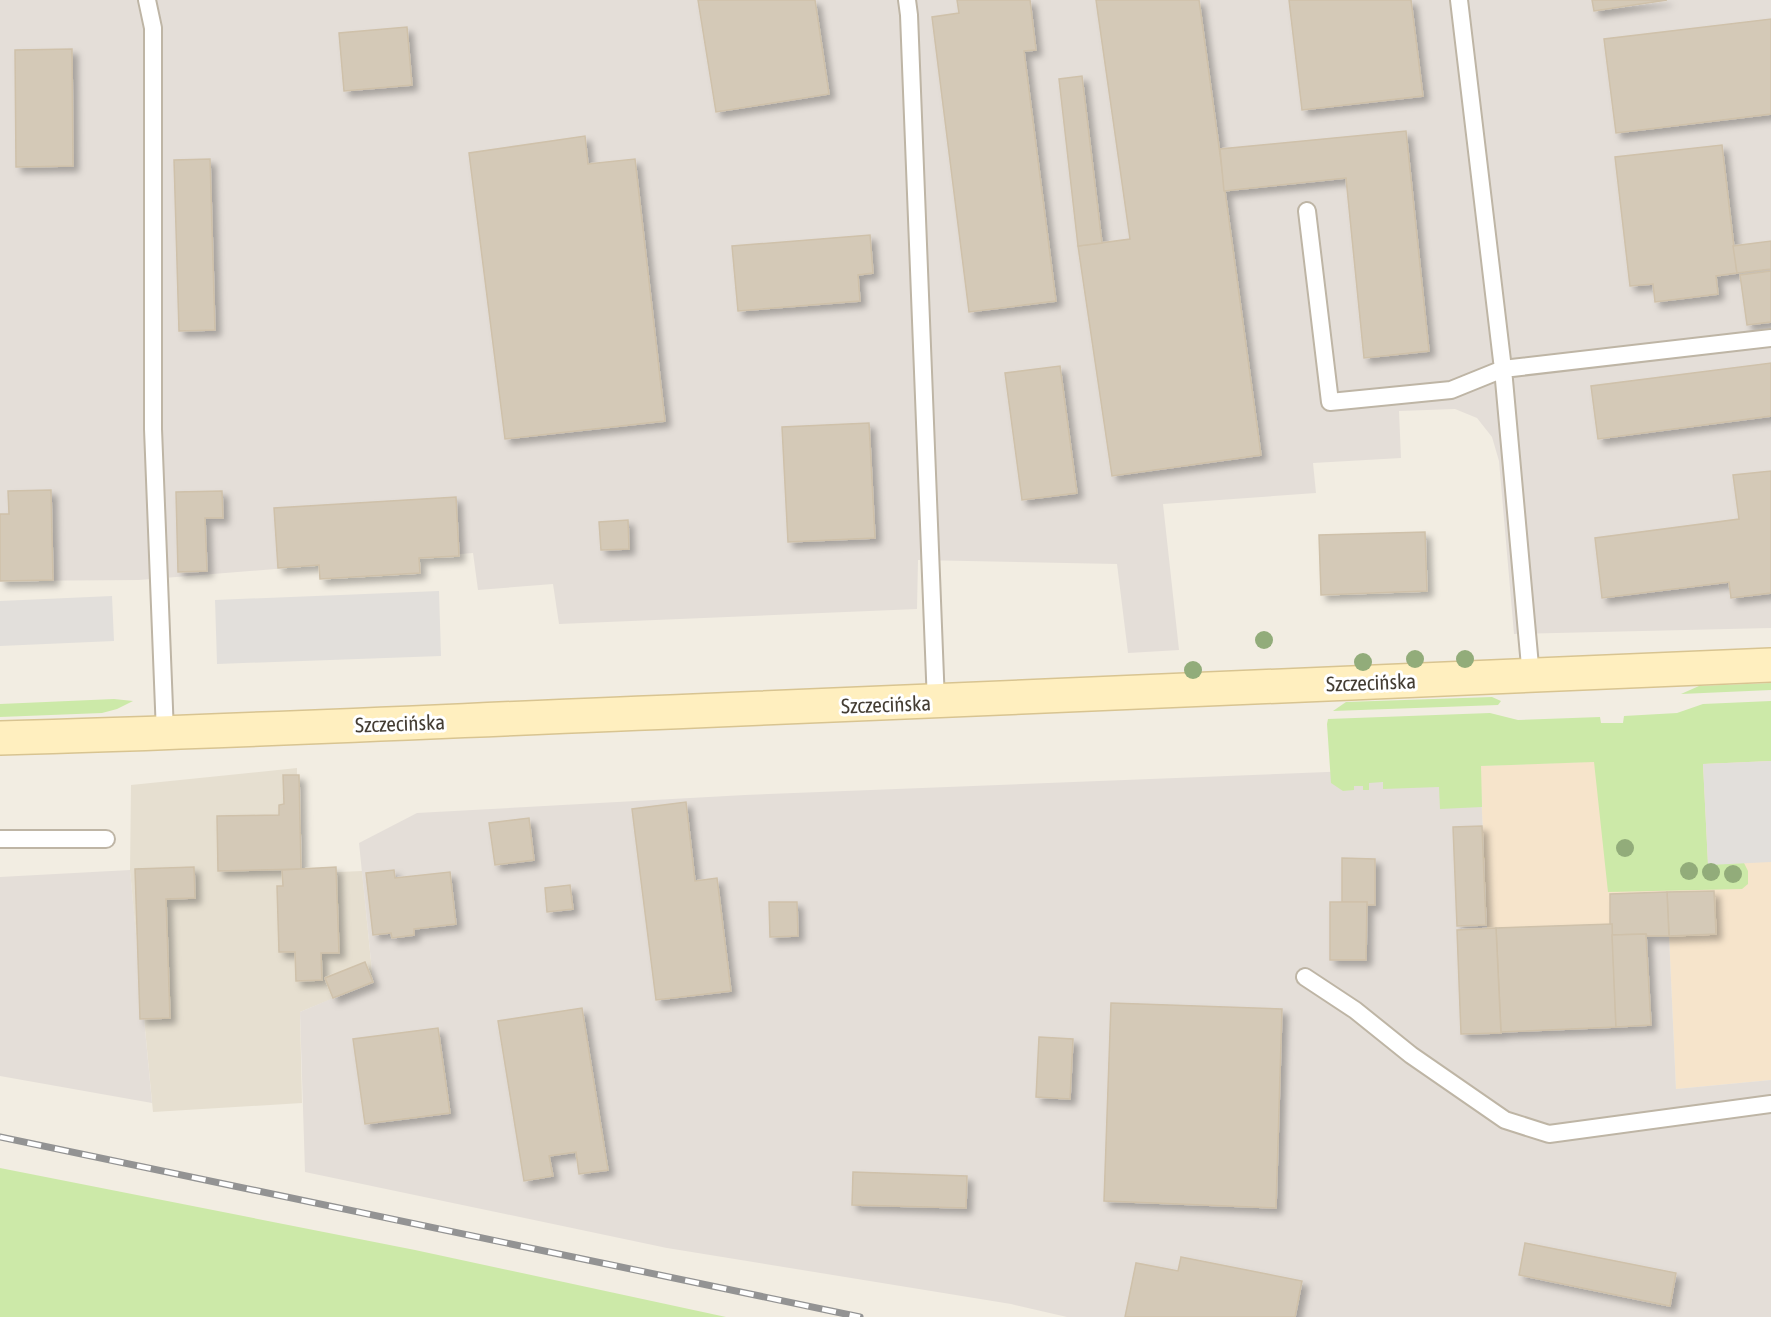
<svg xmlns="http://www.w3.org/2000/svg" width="1771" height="1317" font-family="'Asap Condensed',sans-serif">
	<defs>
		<filter id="shadow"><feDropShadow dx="5.5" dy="5.5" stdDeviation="3" flood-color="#0004"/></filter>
	</defs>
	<rect width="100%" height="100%" fill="#f2ede2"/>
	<polygon fill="#e6dfd0" points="297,768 296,874 362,871 373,982 300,1012 302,1103 153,1112 130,871 131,785"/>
	<polygon fill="#f6e4cb" points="1771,755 1771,1080 1676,1089 1669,936 1610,924 1487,928 1480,766"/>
	<g fill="#e4ded8">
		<polygon points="0,0 1771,0 1771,628 1514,634 1499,461 1492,437 1477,418 1455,409 1399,411 1401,458 1313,463 1316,493 1163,504 1179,650 1128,653 1117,564 918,560 917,609 559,624 553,584 478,590 473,553 139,580 0,581"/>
		<polygon points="1480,766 1487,928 1610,924 1610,894 1667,892 1676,1089 1771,1080 1771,1317 1067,1317 1011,1304 667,1248 305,1172 300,1012 373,981 359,843 417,813 745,795"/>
		<polygon points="130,870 152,1103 0,1076 0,877"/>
	</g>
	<g fill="#cce9a8">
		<polygon points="1771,683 1771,690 1681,694 1699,686"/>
		<polygon points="1492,697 1501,701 1498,705 1333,711 1346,702"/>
		<polygon points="114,699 133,701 117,709 102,713 0,717 0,704"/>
		<polygon points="1771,701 1771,761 1703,764 1708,864 1744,863 1748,871 1748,884 1742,889 1608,892 1594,762 1481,766 1482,807 1440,809 1439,787 1383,789 1383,782 1369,783 1369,790 1363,790 1363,786 1354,786 1354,790 1343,791 1331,783 1327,724 1328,719 1490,713 1518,720 1600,717 1601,723 1623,723 1624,716 1677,713 1703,704"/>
		<polygon points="0,1168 415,1250 726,1317 0,1317"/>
	</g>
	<g fill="#e2dfdb">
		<polygon points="439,591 441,656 217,664 215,600"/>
		<polygon points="112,596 114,641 0,646 0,601"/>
		<polygon points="1771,761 1771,862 1708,865 1703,764"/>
	</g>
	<g fill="#d4c9b7" stroke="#cfc1aa" stroke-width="1.5" filter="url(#shadow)">
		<polygon points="698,0 815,0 829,94 716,112"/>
		<polygon points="957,0 1030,0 1036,50 1024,51 1056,301 969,312 932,17 959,13"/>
		<polygon points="1096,0 1199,0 1261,455 1112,476 1078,246 1130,239"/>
		<polygon points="1289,0 1411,0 1423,96 1302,110"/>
		<polygon points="1592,0 1667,0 1594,11"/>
		<polygon points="1771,19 1771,114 1616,133 1604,39"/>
		<polygon points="407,27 412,85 344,91 339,33"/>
		<polygon points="72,49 73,166 16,167 15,50"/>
		<polygon points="1082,76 1102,243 1078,246 1059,79"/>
		<polygon points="1406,131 1429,351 1364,358 1346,178 1224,191 1220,149"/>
		<polygon points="585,136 588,164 635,159 665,421 505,439 469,153"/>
		<polygon points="1722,145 1737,273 1716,276 1718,294 1655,302 1653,284 1630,286 1615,157"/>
		<polygon points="210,159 215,330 179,331 174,160"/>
		<polygon points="870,235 873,273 858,275 860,301 738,311 732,246"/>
		<polygon points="1771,241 1771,269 1737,273 1733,246"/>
		<polygon points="1771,271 1771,322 1747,325 1740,275"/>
		<polygon points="1771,363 1771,416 1598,439 1591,386"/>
		<polygon points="1060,366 1077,493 1022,500 1005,373"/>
		<polygon points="869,423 875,538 788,542 782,427"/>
		<polygon points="1771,471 1771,593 1731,598 1729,582 1602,598 1595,538 1739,519 1733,475"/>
		<polygon points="51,490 53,580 0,581 0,514 9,514 8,491"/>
		<polygon points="222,491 223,518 205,518 207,571 178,572 176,492"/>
		<polygon points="456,497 459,556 419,558 420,573 320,579 319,565 278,568 274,508"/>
		<polygon points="628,520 629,549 601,550 599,522"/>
		<polygon points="1425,532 1427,591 1321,595 1319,535"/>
		<polygon points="283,775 299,775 301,869 218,871 217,816 279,815 279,805 284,804"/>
		<polygon points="686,802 695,881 717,878 731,991 656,1000 632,809"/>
		<polygon points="529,818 534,860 495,865 489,823"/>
		<polygon points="1482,826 1486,925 1457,926 1453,827"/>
		<polygon points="1342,858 1375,859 1375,905 1367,905 1367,902 1342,902"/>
		<polygon points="194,867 195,898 166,899 170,1018 140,1019 135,869"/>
		<polygon points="336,867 339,953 321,953 322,980 296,981 295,952 279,952 277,886 283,886 282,870"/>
		<polygon points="394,870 395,878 450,872 456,924 414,929 414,935 392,938 391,933 373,935 366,873"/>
		<polygon points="570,885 573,909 547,912 545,888"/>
		<polygon points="1714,891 1716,934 1669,936 1667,892"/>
		<polygon points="1667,892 1669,936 1647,936 1646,934 1612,935 1612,924 1610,924 1610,894"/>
		<polygon points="769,902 797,902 798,936 770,937"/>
		<polygon points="1330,902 1367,902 1366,960 1330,960"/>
		<polygon points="1612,924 1616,1027 1501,1032 1496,928"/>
		<polygon points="1496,928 1501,1033 1461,1034 1457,930"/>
		<polygon points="1646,934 1651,1025 1616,1027 1612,935"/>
		<polygon points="365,962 373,982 333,998 325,978"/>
		<polygon points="1111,1003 1282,1009 1276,1208 1104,1201"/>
		<polygon points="582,1008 608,1170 579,1174 576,1152 549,1156 553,1176 524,1181 498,1021"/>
		<polygon points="438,1028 450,1113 365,1124 353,1039"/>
		<polygon points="1039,1037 1073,1039 1070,1099 1036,1097"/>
		<polygon points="853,1172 967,1176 966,1208 852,1205"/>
		<polygon points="1525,1243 1676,1273 1670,1306 1519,1275"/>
		<polygon points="1181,1257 1302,1281 1295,1317 1125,1317 1136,1263 1178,1271"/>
	</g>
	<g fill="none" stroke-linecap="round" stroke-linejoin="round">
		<g stroke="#beb5a5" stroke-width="20">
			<g id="lane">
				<polyline points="147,0 153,28 153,429 165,733"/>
				<polyline points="907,0 909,15 936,703"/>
				<polyline points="1307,211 1330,402 1451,390 1503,369 1459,0"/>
				<polyline points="1531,677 1503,369 1771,338"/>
				<polyline points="0,839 106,839"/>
				<polyline points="1305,977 1355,1010 1411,1055 1505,1120 1549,1134 1771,1104"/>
			</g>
		</g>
		<g stroke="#d8c491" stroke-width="36">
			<path id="secondary" d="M0,738C232,732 463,720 694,711C1053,698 1412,683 1771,665"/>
		</g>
		<use href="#lane" stroke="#fff" stroke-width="16"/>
		<use href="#secondary" stroke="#ffefbf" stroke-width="33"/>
		<g stroke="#939393" stroke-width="7">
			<polyline id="rail" points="0,1137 860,1317"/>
		</g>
		<use href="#rail" stroke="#fff" stroke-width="4.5" stroke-dasharray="14" stroke-linecap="butt"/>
	</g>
	<g fill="#92ac7a">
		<circle cx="1264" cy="640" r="9"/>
		<circle cx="1415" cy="659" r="9"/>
		<circle cx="1465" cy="659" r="9"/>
		<circle cx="1363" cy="662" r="9"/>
		<circle cx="1193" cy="670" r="9"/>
		<circle cx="1625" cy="848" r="9"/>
		<circle cx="1689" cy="871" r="9"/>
		<circle cx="1711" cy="872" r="9"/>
		<circle cx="1733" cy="874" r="9"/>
	</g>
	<g text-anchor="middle" stroke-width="6" stroke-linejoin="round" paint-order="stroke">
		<g font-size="21" fill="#443d33" stroke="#fff">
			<text transform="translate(1371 683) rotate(-2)" y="7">Szczecińska</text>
			<text transform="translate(886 705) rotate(-2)" y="7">Szczecińska</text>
			<text transform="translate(400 724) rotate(-2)" y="7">Szczecińska</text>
		</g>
	</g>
</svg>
